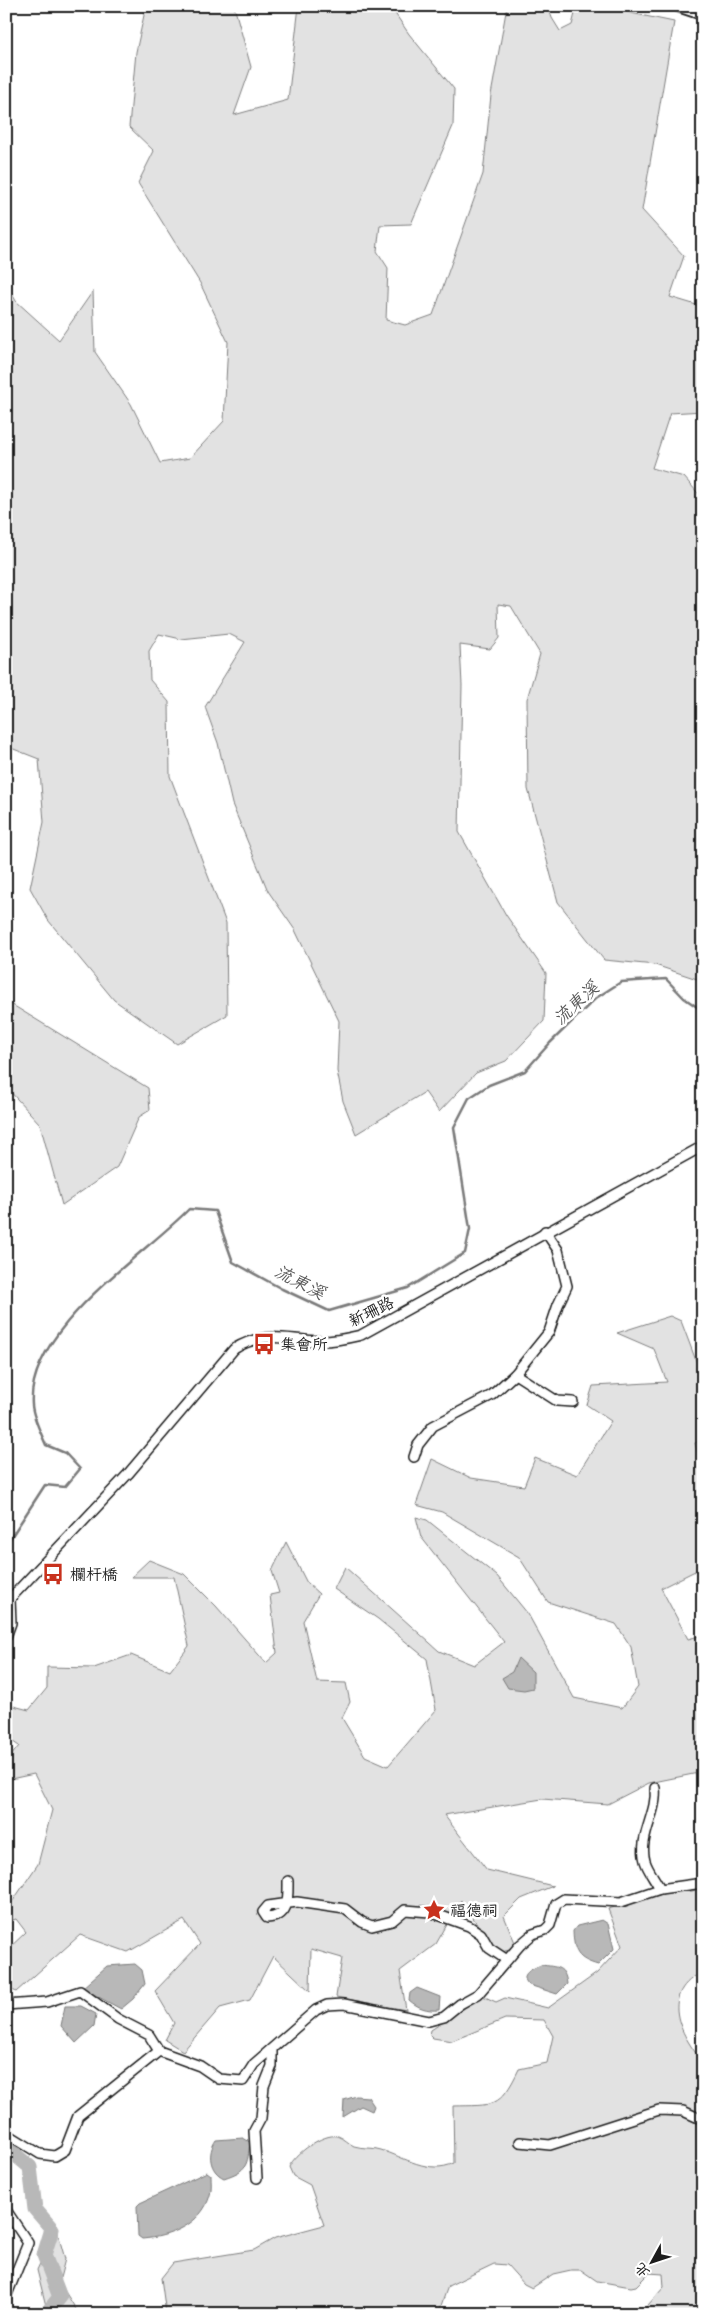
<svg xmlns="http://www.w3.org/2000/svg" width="709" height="2320" font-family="Sriracha,'LXGW WenKai TC',sans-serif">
	<rect width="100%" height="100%" fill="#fff"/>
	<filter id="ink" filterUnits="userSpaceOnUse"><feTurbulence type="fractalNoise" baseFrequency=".02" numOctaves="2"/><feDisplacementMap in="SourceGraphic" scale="10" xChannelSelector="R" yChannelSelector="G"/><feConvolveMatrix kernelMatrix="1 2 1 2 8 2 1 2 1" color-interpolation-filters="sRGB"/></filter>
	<g filter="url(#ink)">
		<g fill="#e2e2e2" stroke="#7f7f7f">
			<polygon points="146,6 234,6 251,67 234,115 288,100 299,6 390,6 409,34 454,89 453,126 411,224 380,225 377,251 388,268 386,320 405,325 433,315 483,174 491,95 507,6 548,6 552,18 560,31 572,25 577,6 597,6 674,22 642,210 684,256 670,297 703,307 703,411 670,413 652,468 684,477 703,499 703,981 655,965 604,960 558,902 528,789 527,699 540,654 511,606 498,604 499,638 490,649 460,645 462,685 459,832 506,915 546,973 544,1021 506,1061 476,1073 439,1112 425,1092 356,1134 343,1101 337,1071 339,1021 295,930 268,891 232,804 218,743 205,707 245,642 229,634 181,639 159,634 149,651 150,680 169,702 170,776 226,923 227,1015 177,1044 114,1000 48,920 30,888 44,822 39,759 6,746 6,283 16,301 59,340 93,291 95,352 131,404 160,463 190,458 224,421 228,342 200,283 138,183 154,151 129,127 136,52"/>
			<polygon points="6,1001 148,1088 150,1110 139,1117 117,1167 62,1205 40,1124 6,1087"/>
			<polygon points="670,1316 681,1321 703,1379 703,1439 695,1443 703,1474 703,1567 661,1588 688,1639 703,1635 703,1772 649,1783 608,1804 542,1799 444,1815 487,1870 553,1886 521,1899 504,1916 516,1945 498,1955 461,1900 436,1944 400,1971 406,2010 336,1997 342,1958 311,1949 310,1991 273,1956 250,2000 220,2008 183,2051 165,2040 174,2023 155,1991 200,1944 184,1920 128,1952 80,1935 16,1992 6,1986 6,1951 26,1932 16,1919 6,1922 6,1911 38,1864 52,1810 34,1774 6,1780 6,1762 19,1746 6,1737 6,1704 29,1710 47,1688 47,1667 94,1668 131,1655 170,1671 189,1646 174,1577 131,1577 149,1560 184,1574 216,1606 266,1663 277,1653 270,1595 279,1593 272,1571 286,1542 307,1583 319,1594 303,1621 317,1682 346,1683 350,1702 342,1718 365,1756 388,1766 436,1710 427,1659 378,1619 334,1589 345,1567 439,1651 474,1665 504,1642 421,1537 416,1517 427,1520 497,1576 528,1614 574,1698 622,1708 638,1687 631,1647 616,1624 548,1602 519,1557 442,1512 416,1505 432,1459 471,1478 524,1486 535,1458 577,1475 611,1421 587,1405 593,1386 667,1382 654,1349 617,1333"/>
			<path d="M703,1888V1972C659,1992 679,2034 703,2062V2314H640L664,2287L663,2274L649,2273L636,2286L631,2287L597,2281L581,2270H571L553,2274L532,2288L524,2284L507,2265L494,2264L448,2286L438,2314H166L161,2278L173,2263L254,2250L275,2238L324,2225L310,2185L293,2176L289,2167C295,2154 322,2133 338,2136C344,2138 349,2144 354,2146C363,2149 373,2147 381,2150C404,2157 429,2175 454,2163L453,2106C494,2105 500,2109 519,2069L547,2063L553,2036L544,2020L505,2019L452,2041L433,2038L430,2035L431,2030L483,1996L496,2002L505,1998L548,2008L597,1973L622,1946L608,1909L673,1891H692Z"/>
			<polygon points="53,2234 58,2234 65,2259 59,2282 79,2314 48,2314 37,2270"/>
		</g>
		<g fill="#b8b8b8" stroke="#7a7a7a">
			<polygon points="518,1658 533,1672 533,1688 524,1690 508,1688 502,1678 512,1672"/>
			<path d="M602,1920L608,1924L614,1949L598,1965C577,1959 574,1952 573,1931L577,1926Z"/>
			<polygon points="135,1964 142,1970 145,1984 133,1999 121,2009 82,1988 107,1966"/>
			<path d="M541,1965C557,1967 565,1966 567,1984L557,1994L529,1985C518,1974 532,1969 541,1965Z"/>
			<path d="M417,1988L440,1997L439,2010C427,2011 418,2008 409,2000L410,1993Z"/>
			<polygon points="65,2006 81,2006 96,2014 94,2026 76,2043 61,2026"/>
			<polygon points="356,2096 368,2097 374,2106 372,2111 361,2106 343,2117 344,2100"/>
			<path d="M243,2138L250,2142C247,2166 248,2170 224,2178C209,2171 207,2153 216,2140Z"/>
			<path d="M207,2172L211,2175C211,2181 212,2189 210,2195C202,2225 169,2237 142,2239L138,2236L137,2206L140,2203Z"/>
		</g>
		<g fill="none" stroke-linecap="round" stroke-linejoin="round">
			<path stroke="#7a7a7a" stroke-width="2.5" d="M6,1545L45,1485L65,1487L80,1469L65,1453L46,1445C41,1433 33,1418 32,1405C26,1330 142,1257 189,1209L215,1211L233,1262L282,1289L329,1311L408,1288L465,1253L470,1229L454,1127L469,1098L489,1085L525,1071L550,1043L596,998L621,982L666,979L684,998L703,1011"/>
			<g stroke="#b8b8b8" stroke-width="15">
				<polyline points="6,2099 6,2103"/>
				<polyline points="6,2147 30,2167 35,2209 52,2229 44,2255 60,2297 46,2314"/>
			</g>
			<g stroke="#1c1c1c" stroke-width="12">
				<g id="minor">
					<polyline points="515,1374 557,1401 573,1402"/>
					<polyline points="414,1457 418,1445 433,1426 492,1395 515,1374 549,1332 558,1305 567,1286 558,1250 545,1231"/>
					<path d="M6,1603L128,1474L234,1349C267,1329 287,1341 322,1341C336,1341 348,1338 361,1335L703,1146"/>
					<polyline points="6,1637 11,1623 10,1599"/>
					<path d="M655,1788C658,1813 638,1836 645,1861C648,1871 656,1880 660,1889"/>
					<path d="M288,1881C288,1898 290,1917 267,1918L263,1912L268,1906L297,1902L345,1909L362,1922L372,1926L392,1921L405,1910L430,1912L469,1926L481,1934L489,1948L507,1960"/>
					<polyline points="6,2005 47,2002 80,1991 118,2019 149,2035 159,2051 200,2066 219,2079 243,2081 254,2064 316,2010 327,2005 344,2004 429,2021 444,2017 460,2004 478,1994 520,1945 533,1934 545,1930 550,1925 556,1904 564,1899 621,1902 660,1889 703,1883"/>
					<polyline points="6,2133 40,2154 55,2156 65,2150 78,2116 159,2051"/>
					<polyline points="520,2142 550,2145 659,2110 683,2111 703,2120"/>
					<polyline points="257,2178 254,2131 261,2118 264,2086 272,2066 272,2051"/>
					<polyline points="6,2210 28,2243 6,2297"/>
				</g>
			</g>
			<g stroke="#1c1c1c" stroke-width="15">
				<polyline id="major" points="679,6 703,14"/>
			</g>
			<use href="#minor" stroke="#fff" stroke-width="9"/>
			<use href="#major" stroke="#fff" stroke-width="11"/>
		</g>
	</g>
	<defs>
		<g id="bus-bare" transform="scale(1.725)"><path d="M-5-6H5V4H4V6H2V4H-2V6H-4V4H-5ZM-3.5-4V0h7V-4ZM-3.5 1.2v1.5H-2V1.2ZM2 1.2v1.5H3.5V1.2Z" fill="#c8321e" stroke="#fff" stroke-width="2.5" paint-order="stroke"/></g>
		<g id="sight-bare" transform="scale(1.725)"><path d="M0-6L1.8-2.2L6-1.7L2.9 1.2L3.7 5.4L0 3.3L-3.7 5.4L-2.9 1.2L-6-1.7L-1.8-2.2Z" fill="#c8321e" stroke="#fff" stroke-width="2.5" paint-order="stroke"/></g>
	</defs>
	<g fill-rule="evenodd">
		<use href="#bus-bare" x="264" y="1344"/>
		<use href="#bus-bare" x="53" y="1574"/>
		<use href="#sight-bare" x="434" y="1910"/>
	</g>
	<g text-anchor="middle" stroke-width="5" stroke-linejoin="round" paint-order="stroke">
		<g font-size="16" fill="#1c1c1c" stroke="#fff">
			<text transform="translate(371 1311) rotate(-26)" y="6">新珊路</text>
		</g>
		<g font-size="16" fill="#1c1c1c" stroke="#fff" text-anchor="start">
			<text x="280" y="1350">集會所</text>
			<text x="70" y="1580">欄杆橋</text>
			<text x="450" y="1916">福德祠</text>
		</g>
		<g font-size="18" font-style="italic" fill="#5a5a5a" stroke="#fff">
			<text transform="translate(576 1003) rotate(-43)" y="6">流東溪</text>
			<text transform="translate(300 1282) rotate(27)" y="6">流東溪</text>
		</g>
	</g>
	<rect width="709" height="2320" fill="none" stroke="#fff" stroke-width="25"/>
	<rect x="12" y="12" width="684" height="2295" fill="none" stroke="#1c1c1c" stroke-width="2" filter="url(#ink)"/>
	<g transform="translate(652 2262) rotate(230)" stroke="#ffffff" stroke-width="4" paint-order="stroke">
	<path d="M0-4L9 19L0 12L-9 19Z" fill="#1c1c1c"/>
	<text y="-8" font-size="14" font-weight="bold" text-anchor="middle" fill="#1c1c1c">北</text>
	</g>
</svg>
